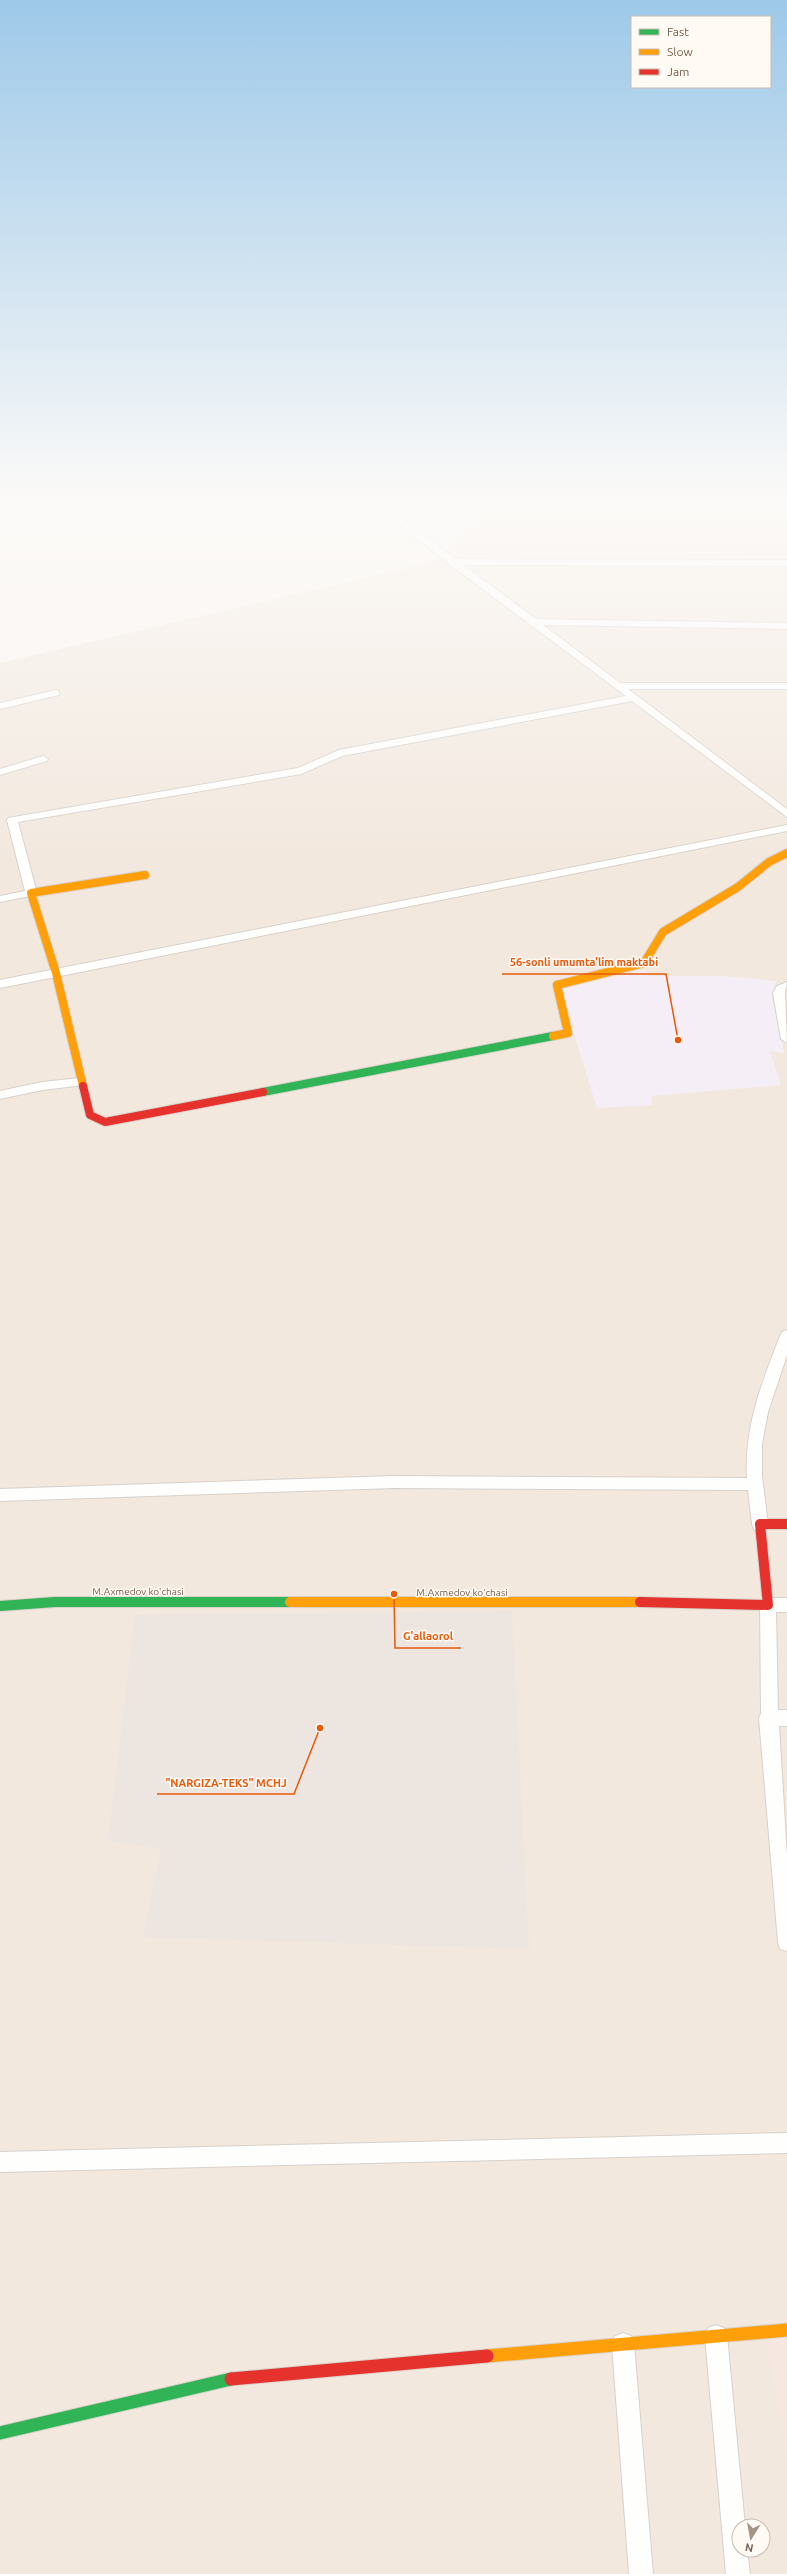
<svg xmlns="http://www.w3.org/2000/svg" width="787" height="2574" font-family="Ubuntu,sans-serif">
	<rect width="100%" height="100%" fill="#f9f5f0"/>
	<path fill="#f2e8de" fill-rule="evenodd" d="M505,502H787V2574H0V663L429,563ZM739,2526H763V2550H739Z"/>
	<polygon fill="#f6e8e1" points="787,2318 787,2458 763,2321"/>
	<polygon fill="#ede5e0" points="512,1611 529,1949 143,1937 161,1849 108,1841 135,1615"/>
	<polygon fill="#f6eef6" points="646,970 647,976 723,976 776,981 772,999 784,1053 770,1051 781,1085 651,1096 652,1105 597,1108 572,1028 575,1028 561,989"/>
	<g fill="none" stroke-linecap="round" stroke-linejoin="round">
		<g stroke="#d7d1cb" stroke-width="2">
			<g id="street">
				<polygon points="371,502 380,502 456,559 787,560 787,566 463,565 536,619 787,623 787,629 543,625 620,683 787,683 787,689 628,689 787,809 787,817 632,701 342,756 301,774 18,822 37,893 35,895 0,902 0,896 25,891 7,820 8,818 298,768 339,750 626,696 449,564"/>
				<polygon points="573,504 787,505 787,511 576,508 572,506"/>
				<polygon points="56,690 59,691 59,695 0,709 0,703"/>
				<polygon points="43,756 48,759 47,761 0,775 0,769"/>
				<polygon points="787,825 787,831 0,988 0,980"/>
				<polygon points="787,982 785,993 787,1043 781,1039 773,993 777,986"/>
				<polygon points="80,1078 86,1082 84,1085 42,1090 0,1099 0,1091 42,1082"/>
				<path d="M787,1330V1355L768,1412L762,1444V1476L768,1524L766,1529L760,1531L754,1529L752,1524L748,1490L394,1488L0,1501V1489L394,1476L747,1478C744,1427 762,1382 780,1336L782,1332Z"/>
				<polygon points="768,1598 787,1598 787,1612 776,1612 778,1710 787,1710 787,1726 779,1726 787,1856 787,1951 780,1949 778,1942 759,1718 761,1714 760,1605 762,1600"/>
				<polygon points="787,2133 787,2153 0,2172 0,2152"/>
				<polygon points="716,2325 724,2328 727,2336 745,2526 739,2526 739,2550 747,2550 750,2574 726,2574 705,2336 708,2328"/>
				<polygon points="623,2333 631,2336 634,2344 653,2574 629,2574 612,2344 615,2336"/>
			</g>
		</g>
		<g stroke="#d9d2cb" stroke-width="10">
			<polyline id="fast-far2" points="263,1092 553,1036"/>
		</g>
		<g stroke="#d9d2cb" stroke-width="12">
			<polyline id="fast-far1" points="0,1606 55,1602 290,1602"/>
		</g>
		<g stroke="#d9d2cb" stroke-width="15">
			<polyline id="fast" points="0,2433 231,2379"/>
		</g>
		<g stroke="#d9d2cb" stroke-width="10">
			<g id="slow-far2">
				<polyline points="553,1036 568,1033 557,985 644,963 663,932 738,887 769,862 787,853"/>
				<polyline points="83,1086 56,973 31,893 145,875"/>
			</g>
		</g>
		<g stroke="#d9d2cb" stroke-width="12">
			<polyline id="slow-far1" points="290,1602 640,1602"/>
		</g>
		<g stroke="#d9d2cb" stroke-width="15">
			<polyline id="slow" points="487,2356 787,2330"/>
		</g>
		<g stroke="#d9d2cb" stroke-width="10">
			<polyline id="jam-far2" points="83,1086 90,1115 105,1122 263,1092"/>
		</g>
		<g stroke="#d9d2cb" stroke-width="12">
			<polyline id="jam-far1" points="640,1602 768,1605 760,1524 787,1524"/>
		</g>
		<g stroke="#d9d2cb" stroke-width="15">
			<polyline id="jam" points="231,2379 487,2356"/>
		</g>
		<use href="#street" fill="#fefefd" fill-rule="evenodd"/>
		<use href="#fast-far2" stroke="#30b455" stroke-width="8"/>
		<use href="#fast-far1" stroke="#30b455" stroke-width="10"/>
		<use href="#fast" stroke="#30b455" stroke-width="13"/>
		<use href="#slow-far2" stroke="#ff9f0a" stroke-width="8"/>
		<use href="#slow-far1" stroke="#ff9f0a" stroke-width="10"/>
		<use href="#slow" stroke="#ff9f0a" stroke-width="13"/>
		<use href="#jam-far2" stroke="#e5322d" stroke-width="8"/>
		<use href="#jam-far1" stroke="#e5322d" stroke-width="10"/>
		<use href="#jam" stroke="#e5322d" stroke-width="13"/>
	</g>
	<linearGradient id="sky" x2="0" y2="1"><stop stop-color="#9ec9e9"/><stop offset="0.58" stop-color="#fcfaf8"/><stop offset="1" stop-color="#fcfaf8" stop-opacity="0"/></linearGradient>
	<rect width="787" height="862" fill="url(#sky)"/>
	<g text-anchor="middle" stroke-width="3" stroke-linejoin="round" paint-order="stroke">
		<g font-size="10" fill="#7a5c4d" stroke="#fffaf3">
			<text x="138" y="1595">M.Axmedov ko'chasi</text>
			<text x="462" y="1596">M.Axmedov ko'chasi</text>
		</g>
	</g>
	<path fill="none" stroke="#e8590c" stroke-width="1.5" d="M678 1040L666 974H502M394 1594L395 1648H461M320 1728L294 1794H157"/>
	<g fill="#e8590c" stroke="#fffaf3" stroke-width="1.5">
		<circle cx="678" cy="1040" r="4"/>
		<circle cx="394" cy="1594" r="4"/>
		<circle cx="320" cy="1728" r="4"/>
	</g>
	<g font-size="11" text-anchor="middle" font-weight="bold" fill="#e8590c" stroke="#fffaf3" stroke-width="3" stroke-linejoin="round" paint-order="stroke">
		<text x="584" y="966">56-sonli umumta'lim maktabi</text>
		<text x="428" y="1640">G'allaorol</text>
		<text x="226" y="1787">"NARGIZA-TEKS" MCHJ</text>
	</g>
	<rect x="631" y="16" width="140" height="72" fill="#fffaf3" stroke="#cabbb1"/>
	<rect x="639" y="29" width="20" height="6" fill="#30b455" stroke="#cabbb1"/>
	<text x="667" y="36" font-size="12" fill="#7a5c4d">Fast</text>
	<rect x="639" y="49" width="20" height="6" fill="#ff9f0a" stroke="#cabbb1"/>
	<text x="667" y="56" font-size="12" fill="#7a5c4d">Slow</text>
	<rect x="639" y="69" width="20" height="6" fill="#e5322d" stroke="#cabbb1"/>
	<text x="667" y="76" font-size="12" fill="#7a5c4d">Jam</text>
	<g transform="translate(751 2538) rotate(191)"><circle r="19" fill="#fffaf3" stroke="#cabbb1"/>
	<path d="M0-3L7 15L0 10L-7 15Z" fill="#a69286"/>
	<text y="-6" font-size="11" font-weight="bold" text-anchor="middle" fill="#7a5c4d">N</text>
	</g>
</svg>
